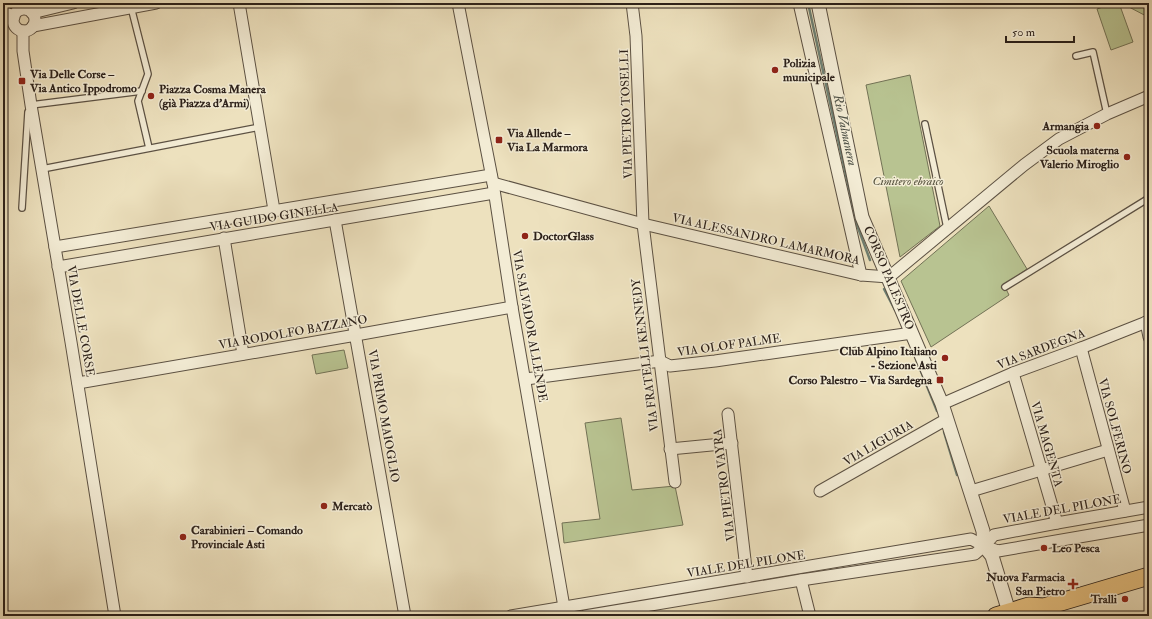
<svg xmlns="http://www.w3.org/2000/svg" width="1152" height="619" font-family="'IM FELL Double Pica',serif">
	<rect width="100%" height="100%" fill="#ede1be"/>
	<filter id="stains"><feTurbulence type="fractalNoise" baseFrequency=".005" numOctaves="4"/><feColorMatrix values="0 0 0 0 .2 0 0 0 0 .09 0 0 0 0 .02 0 0 0 .5 -.17"/></filter>
	<radialGradient id="worn" r=".72"><stop offset=".6" stop-color="#630" stop-opacity="0"/><stop offset="1" stop-color="#630" stop-opacity=".3"/></radialGradient>
	<g fill="#b8c391" stroke="#727256">
		<polygon points="1114,3 1119,3 1133,42 1111,50 1097,9"/>
		<polygon points="1131,3 1149,3 1148,17 1129,7"/>
		<polygon points="910,75 940,226 900,257 866,85"/>
		<polygon points="989,206 1027,269 1004,285 1009,295 931,347 901,281"/>
		<polygon points="344,350 348,368 316,374 312,355"/>
		<polygon points="621,418 632,490 675,486 683,525 564,543 562,523 600,519 585,423"/>
	</g>
	<g fill="none" stroke-linecap="round" stroke-linejoin="round">
		<g stroke="#6e7f72" stroke-width="2.5">
			<polyline points="808,3 857,225 870,260"/>
			<polyline points="884,289 895,310"/>
			<polyline points="916,359 937,411"/>
			<polyline points="944,432 957,475"/>
		</g>
		<g stroke="#5c5143" stroke-width="8">
			<g id="service">
				<polyline points="131,7 148,74 138,101 149,148"/>
				<polyline points="1076,56 1093,52 1107,114"/>
				<polyline points="31,105 142,91"/>
				<polyline points="925,124 947,228"/>
				<polyline points="42,169 260,127"/>
				<polyline points="22,208 28,112"/>
				<polyline points="1005,287 1149,198"/>
			</g>
		</g>
		<g stroke="#5c5143" stroke-width="13">
			<g id="minor">
				<polyline points="239,3 274,210"/>
				<polyline points="458,3 493,183 512,307 564,607"/>
				<polyline points="632,3 636,36 643,224 675,482"/>
				<polyline points="799,3 861,275"/>
				<circle cx="24" cy="20" r="11"/>
				<polyline points="3,11 14,17"/>
				<polyline points="32,13 73,3"/>
				<polyline points="33,26 156,3"/>
				<polyline points="23,31 23,51 31,105 71,342 115,616"/>
				<polyline points="493,183 643,224 861,275 889,277 1024,165 1059,139 1107,114 1149,96"/>
				<polyline points="335,220 405,616"/>
				<polyline points="224,238 243,354"/>
				<polyline points="55,247 491,175"/>
				<polyline points="58,267 494,193"/>
				<polyline points="1146,322 1149,337"/>
				<polyline points="1081,348 1125,511"/>
				<polyline points="1013,373 1057,523"/>
				<polyline points="526,379 660,361 670,366 715,361 912,333"/>
				<polyline points="78,383 356,335 512,307"/>
				<polyline points="942,404 1013,373 1081,348 1149,321"/>
				<polyline points="728,414 747,577"/>
				<polyline points="670,449 732,443"/>
				<polyline points="820,491 947,419"/>
				<polyline points="971,491 1108,450"/>
				<polyline points="801,580 810,616"/>
				<polyline points="511,616 971,539 984,546 998,551 1149,525"/>
				<polyline points="585,616 801,580 975,554 984,546 994,535 1057,523 1149,507"/>
			</g>
		</g>
		<g stroke="#5c5143" stroke-width="15">
			<polyline id="tertiary" points="818,3 862,217 942,404 983,531 984,546 992,556 1009,612"/>
		</g>
		<g stroke="#2c211a" stroke-width="19">
			<polyline id="primary" points="996,616 1029,606 1044,607 1149,576"/>
		</g>
		<use href="#service" stroke="#f3ecd5" stroke-width="5.5"/>
		<use href="#minor" stroke="#f3ecd5" stroke-width="11"/>
		<use href="#tertiary" stroke="#f3ecd5" stroke-width="13"/>
		<use href="#primary" stroke="#e6c07f" stroke-width="17"/>
	</g>
	<g fill="#8f2418" stroke="#f3ecd5" stroke-width="1.5">
		<circle cx="775" cy="70" r="4"/>
		<rect x="18" y="77" width="8" height="8" rx="2"/>
		<circle cx="151" cy="96" r="4"/>
		<circle cx="1097" cy="126" r="4"/>
		<rect x="495" y="136" width="8" height="8" rx="2"/>
		<circle cx="1127" cy="157" r="4"/>
		<circle cx="525" cy="236" r="4"/>
		<circle cx="945" cy="358" r="4"/>
		<rect x="936" y="376" width="8" height="8" rx="2"/>
		<circle cx="324" cy="506" r="4"/>
		<circle cx="183" cy="537" r="4"/>
		<circle cx="1044" cy="548" r="4"/>
		<path d="M1071 578h4v4h4v4h-4v4h-4v-4h-4v-4h4z"/>
		<circle cx="1125" cy="599" r="4"/>
	</g>
	<g text-anchor="middle" stroke-width="3" stroke-linejoin="round" paint-order="stroke">
		<g font-size="12" font-weight="bold" fill="#2c211a" stroke="#f3ecd5" text-anchor="start">
			<text x="783" y="67">Polizia<tspan x="783" dy="14">municipale</tspan></text>
			<text x="30" y="78">Via Delle Corse –<tspan x="30" dy="14">Via Antico Ippodromo</tspan></text>
			<text x="159" y="93">Piazza Cosma Manera<tspan x="159" dy="14">(già Piazza d'Armi)</tspan></text>
			<text x="1089" y="130" text-anchor="end">Armangia</text>
			<text x="507" y="137">Via Allende –<tspan x="507" dy="14">Via La Marmora</tspan></text>
			<text x="1119" y="154" text-anchor="end">Scuola materna<tspan x="1119" dy="14">Valerio Miroglio</tspan></text>
			<text x="533" y="240">DoctorGlass</text>
			<text x="937" y="355" text-anchor="end">Club Alpino Italiano<tspan x="937" dy="14">- Sezione Asti</tspan></text>
			<text x="932" y="384" text-anchor="end">Corso Palestro – Via Sardegna</text>
			<text x="332" y="510">Mercatò</text>
			<text x="191" y="534">Carabinieri – Comando<tspan x="191" dy="14">Provinciale Asti</tspan></text>
			<text x="1052" y="552">Leo Pesca</text>
			<text x="1065" y="581" text-anchor="end">Nuova Farmacia<tspan x="1065" dy="14">San Pietro</tspan></text>
			<text x="1117" y="603" text-anchor="end">Tralli</text>
		</g>
		<g font-size="12" fill="#2c211a" stroke="#f3ecd5">
			<text transform="translate(626 114) rotate(-92)" y="4">VIA PIETRO TOSELLI</text>
			<text transform="translate(274 217) rotate(-9)" y="4">VIA GUIDO GINELLA</text>
			<text transform="translate(766 239) rotate(13)" y="4">VIA ALESSANDRO LAMARMORA</text>
			<text transform="translate(889 278) rotate(67)" y="4">CORSO PALESTRO</text>
			<text transform="translate(81 321) rotate(80)" y="4">VIA DELLE CORSE</text>
			<text transform="translate(530 326) rotate(80)" y="4">VIA SALVADOR ALLENDE</text>
			<text transform="translate(293 332) rotate(-10)" y="4">VIA RODOLFO BAZZANO</text>
			<text transform="translate(729 345) rotate(-8)" y="4">VIA OLOF PALME</text>
			<text transform="translate(1041 349) rotate(-21)" y="4">VIA SARDEGNA</text>
			<text transform="translate(645 355) rotate(-97)" y="4">VIA FRATELLI KENNEDY</text>
			<text transform="translate(384 416) rotate(80)" y="4">VIA PRIMO MAIOGLIO</text>
			<text transform="translate(1115 426) rotate(75)" y="4">VIA SOLFERINO</text>
			<text transform="translate(878 443) rotate(-30)" y="4">VIA LIGURIA</text>
			<text transform="translate(1047 444) rotate(74)" y="4">VIA MAGENTA</text>
			<text transform="translate(724 485) rotate(-97)" y="4">VIA PIETRO VAYRA</text>
			<text transform="translate(1062 509) rotate(-10)" y="4">VIALE DEL PILONE</text>
			<text transform="translate(746 564) rotate(-9)" y="4">VIALE DEL PILONE</text>
		</g>
		<g font-size="12" font-style="italic" fill="#56523e" stroke="#f3ecd5">
			<text x="908" y="185">Cimitero ebraico</text>
		</g>
		<g font-size="13" font-style="italic" fill="#4d5046" stroke="#f3ecd5">
			<text transform="translate(846 130) rotate(78)" y="5">Rio Valmanera</text>
		</g>
	</g>
	<rect width="1152" height="619" fill="none" stroke="#ede1be" stroke-width="16"/>
	<rect x="4" y="4" width="1144" height="611" fill="none" stroke="#2c211a" stroke-width="2"/>
	<rect x="8" y="8" width="1136" height="603" fill="none" stroke="#2c211a"/>
	<path d="M1006 36v6h68v-6" fill="none" stroke="#2c211a" stroke-width="2"/>
	<text x="1012" y="36" font-size="12" fill="#2c211a" stroke="#f3ecd5" stroke-width="3" paint-order="stroke">50 m</text>
	<rect width="100%" height="100%" filter="url(#stains)"/>
	<rect width="100%" height="100%" fill="url(#worn)"/>
</svg>
